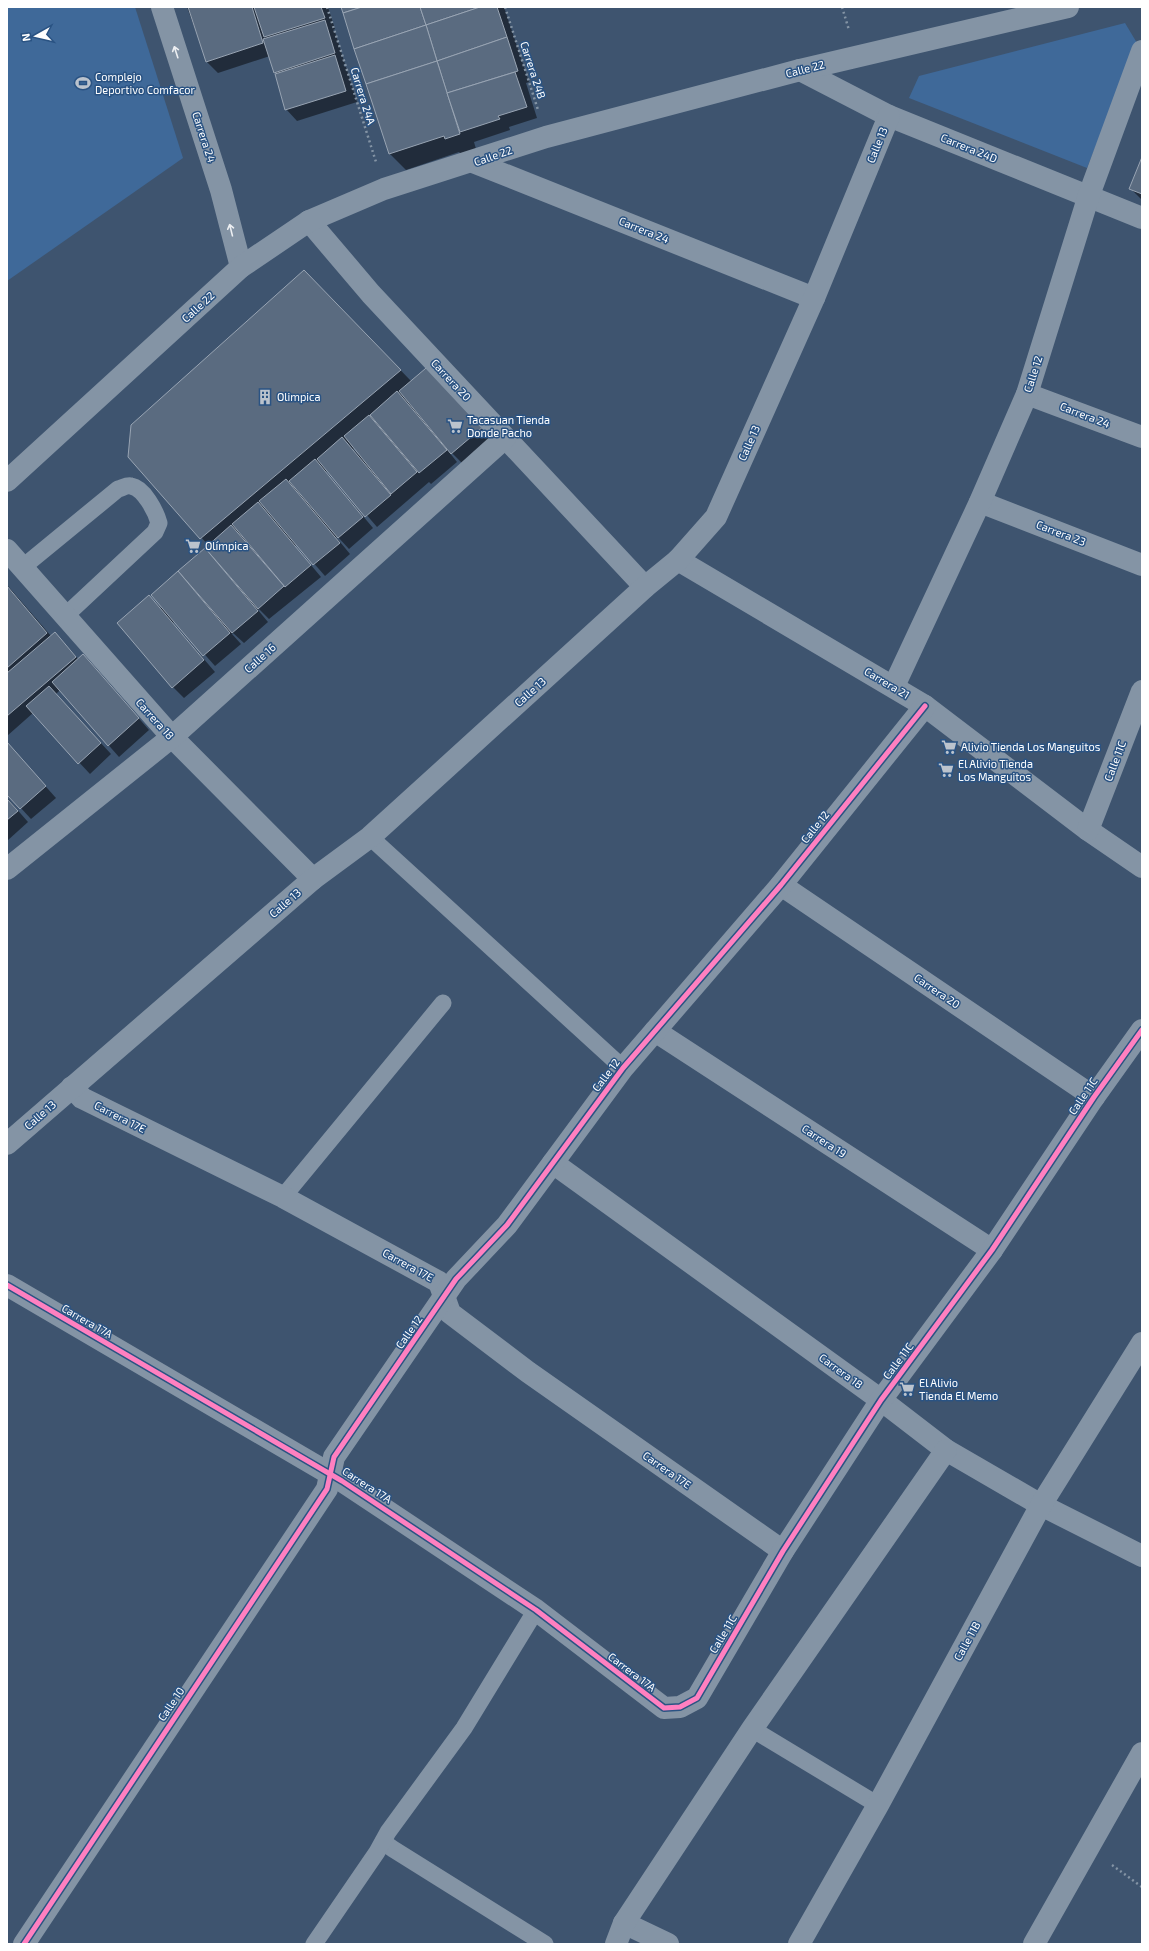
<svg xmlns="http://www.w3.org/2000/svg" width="1149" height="1951" font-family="'Exo 2',sans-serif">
	<rect width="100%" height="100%" fill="#3e546f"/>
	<g fill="#3f6999">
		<polygon points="7,7 135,7 183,158 7,281"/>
		<polygon points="1125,23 1137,43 1087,168 909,98 919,76"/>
	</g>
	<g fill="#0007" fill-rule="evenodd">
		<polygon points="187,7 328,7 335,29 333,30 335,32 345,64 343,65 346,67 357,102 297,121 286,109 277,75 270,56 218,73 207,62"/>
		<polygon points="342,7 504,7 529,82 526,83 537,118 509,127 510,130 474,142 476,149 462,155 459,152 406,170 390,154"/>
		<polygon points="1142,159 1142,200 1130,188"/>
		<path d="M325,292L411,381L431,365L494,438L463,464L450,451L449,452L457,462L431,484L429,482L377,527L328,470L326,472L373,528L349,549L337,536L336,537L350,554L325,576L297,544L295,546L321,577L269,619L259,609L258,610L268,622L244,643L233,633L232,634L241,644L215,666L175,621L173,623L215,672L184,698L173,687L149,596L161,608L162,607L152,595L209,546L129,457ZM355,448L360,454L359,455L353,449Z"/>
		<polygon points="7,585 51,636 55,633 79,660 83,656 94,667 149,730 119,757 60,690 56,694 111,754 90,774 33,713 7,736"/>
		<polygon points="7,743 56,798 31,819 7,793"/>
		<polygon points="7,798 28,822 7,841"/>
	</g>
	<g fill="#5a6b80" stroke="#98a4b3">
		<polygon points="188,7 252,7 263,43 206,62"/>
		<polygon points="254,7 321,7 325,18 264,37"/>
		<polygon points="341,7 362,7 343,13"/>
		<polygon points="362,7 420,7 426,25 354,49 343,13"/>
		<polygon points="420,7 480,7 426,25"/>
		<polygon points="480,7 497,7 507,37 437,61 426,25"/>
		<polygon points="325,20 335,53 274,73 263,39"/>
		<polygon points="426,25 437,61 366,84 354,49"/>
		<polygon points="507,37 518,71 447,93 437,61"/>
		<polygon points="335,55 346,91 285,110 275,74"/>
		<polygon points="437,61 460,134 445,139 444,136 389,154 366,84"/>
		<polygon points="515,72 527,107 498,116 500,119 460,132 447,93"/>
		<polygon points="1142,157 1142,194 1129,189"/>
		<polygon points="304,270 401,370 200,539 128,457 131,425"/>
		<polygon points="432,363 484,426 451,454 399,391"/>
		<polygon points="397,391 447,450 419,473 370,415"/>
		<polygon points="369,415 417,472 391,494 344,436"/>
		<polygon points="342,437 391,495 365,517 317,459"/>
		<polygon points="315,459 363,517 338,538 289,481"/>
		<polygon points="286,479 340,543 313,565 259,501"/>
		<polygon points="258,502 311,565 285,587 232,524"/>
		<polygon points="231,525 284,586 258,609 205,548"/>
		<polygon points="205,548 258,611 232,633 178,571"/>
		<polygon points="178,571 230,633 203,656 151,595"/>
		<polygon points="7,586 47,633 7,668"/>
		<polygon points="149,595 204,660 172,688 117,623"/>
		<polygon points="55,632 76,657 7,716 7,673"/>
		<polygon points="83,654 139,718 108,746 52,682"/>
		<polygon points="49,686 101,743 78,764 26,706"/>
		<polygon points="7,742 46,786 20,809 7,795"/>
		<polygon points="7,799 18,811 7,820"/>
	</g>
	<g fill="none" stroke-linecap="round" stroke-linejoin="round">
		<g stroke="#8494a5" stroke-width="2.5" stroke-dasharray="2 3" stroke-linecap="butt">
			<polyline points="327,7 376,162"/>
			<polyline points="505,7 538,110"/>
			<polyline points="842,7 849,30"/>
			<polyline points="1112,1865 1142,1887"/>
		</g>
		<g stroke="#8494a5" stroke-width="17">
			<path d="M23,567L118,489C122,488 127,485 131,486C144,488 156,512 159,523L155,532L64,617"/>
			<polyline points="370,837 623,1068"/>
			<polyline points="283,1197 443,1003"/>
			<polyline points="752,1729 878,1805"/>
			<polyline points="383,1842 393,1849 545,1944"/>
			<polyline points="314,1944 377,1852 388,1832 464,1728 536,1610"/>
		</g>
		<g stroke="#8494a5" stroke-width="22">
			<polyline points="162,7 221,190 241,267"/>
			<polyline points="800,70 889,116 1142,218"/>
			<polyline points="473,162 814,298"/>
			<polyline points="309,221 371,294 645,587"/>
			<polyline points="1027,394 1142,437"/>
			<polyline points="980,502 1142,565"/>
			<polyline points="7,550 172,737 313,879"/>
			<polyline points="678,560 925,706 1088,830 1142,867"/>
			<polyline points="894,686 980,502 1027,394 1089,195 1142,51"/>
			<polyline points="1088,830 1142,691"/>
			<polyline points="7,869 172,737 505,438"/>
			<polyline points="781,885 1094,1097"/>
			<polyline points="655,1031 992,1250"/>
			<polyline points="72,1087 82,1098 283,1197 439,1282 450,1313 528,1372 783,1551"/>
			<polyline points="7,1144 313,879 370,837 645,587 678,560 716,517 814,298 889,116"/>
			<polyline points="553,1163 881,1400 946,1450 1041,1505 1142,1556"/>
			<polyline points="7,1285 342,1481 536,1610 664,1708 680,1707 697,1698 783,1551 881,1400 992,1250 1094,1097 1142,1030"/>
			<polyline points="624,1923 668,1944"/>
			<polyline points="24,1944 327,1489 334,1457 456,1279 507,1225 623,1068 781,885 925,706"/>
			<polyline points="616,1944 624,1923 752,1729 946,1450"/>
			<polyline points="799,1944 878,1805 1041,1505 1142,1343"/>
			<polyline points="1034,1944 1142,1753"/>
		</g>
		<polyline stroke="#8494a5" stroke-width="22" points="7,481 241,267 309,221 384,189 546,137 800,70 1068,7"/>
		<g stroke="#2a5383" stroke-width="8">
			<g id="cycleway">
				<polyline points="7,1285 342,1481 536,1610 664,1708 680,1707 697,1698 783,1551 881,1400 992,1250 1094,1097 1142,1030"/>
				<polyline points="24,1944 327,1489 334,1457 456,1279 507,1225 623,1068 781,885 925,706"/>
			</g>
		</g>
		<use href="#cycleway" stroke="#ff80c0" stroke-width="5"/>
	</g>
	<defs><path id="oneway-shaft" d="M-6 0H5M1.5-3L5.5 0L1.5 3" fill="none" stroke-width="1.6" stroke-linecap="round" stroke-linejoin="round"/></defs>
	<g stroke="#edeff2">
		<use href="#oneway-shaft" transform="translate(176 52) rotate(-108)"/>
		<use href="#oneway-shaft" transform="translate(231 230) rotate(-104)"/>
	</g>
	<defs>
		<g id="stadium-bare" transform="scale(1.2)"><path d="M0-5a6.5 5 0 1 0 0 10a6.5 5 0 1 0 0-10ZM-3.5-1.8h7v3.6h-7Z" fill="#bbc3cd" stroke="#2a5383" stroke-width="2.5" paint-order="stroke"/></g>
		<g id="building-bare" transform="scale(1.2)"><path d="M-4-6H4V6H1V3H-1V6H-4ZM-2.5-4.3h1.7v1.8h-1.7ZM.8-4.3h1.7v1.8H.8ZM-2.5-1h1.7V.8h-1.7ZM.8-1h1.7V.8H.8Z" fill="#bbc3cd" stroke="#2a5383" stroke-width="2.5" paint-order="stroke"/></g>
		<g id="supermarket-bare" transform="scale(1.2)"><path d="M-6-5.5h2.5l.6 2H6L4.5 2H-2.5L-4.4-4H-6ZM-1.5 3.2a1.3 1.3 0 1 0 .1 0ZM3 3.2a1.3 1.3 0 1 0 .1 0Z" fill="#bbc3cd" stroke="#2a5383" stroke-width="2.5" paint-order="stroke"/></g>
	</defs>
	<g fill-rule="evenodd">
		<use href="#stadium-bare" x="83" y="83"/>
		<use href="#building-bare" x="265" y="397"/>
		<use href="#supermarket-bare" x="455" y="426"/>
		<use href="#supermarket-bare" x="193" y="546"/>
		<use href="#supermarket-bare" x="949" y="747"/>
		<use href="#supermarket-bare" x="946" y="770"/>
		<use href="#supermarket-bare" x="907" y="1389"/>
	</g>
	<g text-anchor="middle" stroke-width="3" stroke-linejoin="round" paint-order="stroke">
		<g font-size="11" fill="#fff" stroke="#2a5383">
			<text transform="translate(805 69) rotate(-14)" y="4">Calle 22</text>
			<text transform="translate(533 70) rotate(72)" y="4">Carrera 24B</text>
			<text transform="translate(363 96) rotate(73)" y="4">Carrera 24A</text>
			<text transform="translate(204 137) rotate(72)" y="4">Carrera 24</text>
			<text transform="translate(877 145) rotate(-68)" y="4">Calle 13</text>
			<text transform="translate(969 148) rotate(22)" y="4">Carrera 24D</text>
			<text transform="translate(493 156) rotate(-19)" y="4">Calle 22</text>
			<text transform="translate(644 230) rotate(22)" y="4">Carrera 24</text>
			<text transform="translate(198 307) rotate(-42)" y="4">Calle 22</text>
			<text transform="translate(1033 374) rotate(-72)" y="4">Calle 12</text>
			<text transform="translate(451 380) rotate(47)" y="4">Carrera 20</text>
			<text transform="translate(1085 415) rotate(21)" y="4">Carrera 24</text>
			<text transform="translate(749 443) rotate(-66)" y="4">Calle 13</text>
			<text transform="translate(1061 533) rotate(21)" y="4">Carrera 23</text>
			<text transform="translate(260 658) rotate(-42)" y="4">Calle 16</text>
			<text transform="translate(887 683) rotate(31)" y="4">Carrera 21</text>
			<text transform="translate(530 692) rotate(-42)" y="4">Calle 13</text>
			<text transform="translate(155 719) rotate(48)" y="4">Carrera 18</text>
			<text transform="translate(1115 761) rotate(-69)" y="4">Calle 11C</text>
			<text transform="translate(815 827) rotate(-51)" y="4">Calle 12</text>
			<text transform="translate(285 903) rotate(-41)" y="4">Calle 13</text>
			<text transform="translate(937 991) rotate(34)" y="4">Carrera 20</text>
			<text transform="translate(606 1075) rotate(-53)" y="4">Calle 12</text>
			<text transform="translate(1083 1096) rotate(-56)" y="4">Calle 11C</text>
			<text transform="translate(40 1115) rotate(-41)" y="4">Calle 13</text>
			<text transform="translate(120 1117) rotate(27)" y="4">Carrera 17E</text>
			<text transform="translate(824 1141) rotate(33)" y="4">Carrera 19</text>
			<text transform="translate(408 1265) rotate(29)" y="4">Carrera 17E</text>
			<text transform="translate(87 1321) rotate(30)" y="4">Carrera 17A</text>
			<text transform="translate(409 1332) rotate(-55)" y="4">Calle 12</text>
			<text transform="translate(898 1361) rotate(-53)" y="4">Calle 11C</text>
			<text transform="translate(841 1371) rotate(36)" y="4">Carrera 18</text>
			<text transform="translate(667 1470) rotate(35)" y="4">Carrera 17E</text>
			<text transform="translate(367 1485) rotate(33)" y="4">Carrera 17A</text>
			<text transform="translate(723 1634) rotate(-59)" y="4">Calle 11C</text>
			<text transform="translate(967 1641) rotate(-61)" y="4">Calle 11B</text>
			<text transform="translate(632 1672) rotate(37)" y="4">Carrera 17A</text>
			<text transform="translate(171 1704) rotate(-56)" y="4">Calle 10</text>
		</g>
		<g font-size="11" fill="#fff" stroke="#2a5383" text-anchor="start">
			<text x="95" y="81">Complejo<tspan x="95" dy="13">Deportivo Comfacor</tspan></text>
			<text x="277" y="401">Olimpica</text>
			<text x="467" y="424">Tacasuan Tienda<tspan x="467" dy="13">Donde Pacho</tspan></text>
			<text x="205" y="550">Olímpica</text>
			<text x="961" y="751">Alivio Tienda Los Manguitos</text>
			<text x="958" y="768">El Alivio Tienda<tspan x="958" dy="13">Los Manguitos</tspan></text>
			<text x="919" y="1387">El Alivio<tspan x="919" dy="13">Tienda El Memo</tspan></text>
		</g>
	</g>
	<rect width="1149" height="1951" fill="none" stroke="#ffffff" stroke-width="16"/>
	<g transform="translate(36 36) rotate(262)" stroke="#2a5383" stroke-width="3" paint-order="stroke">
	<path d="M0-3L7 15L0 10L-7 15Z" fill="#ffffff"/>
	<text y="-6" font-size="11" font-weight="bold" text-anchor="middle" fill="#ffffff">N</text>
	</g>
</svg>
